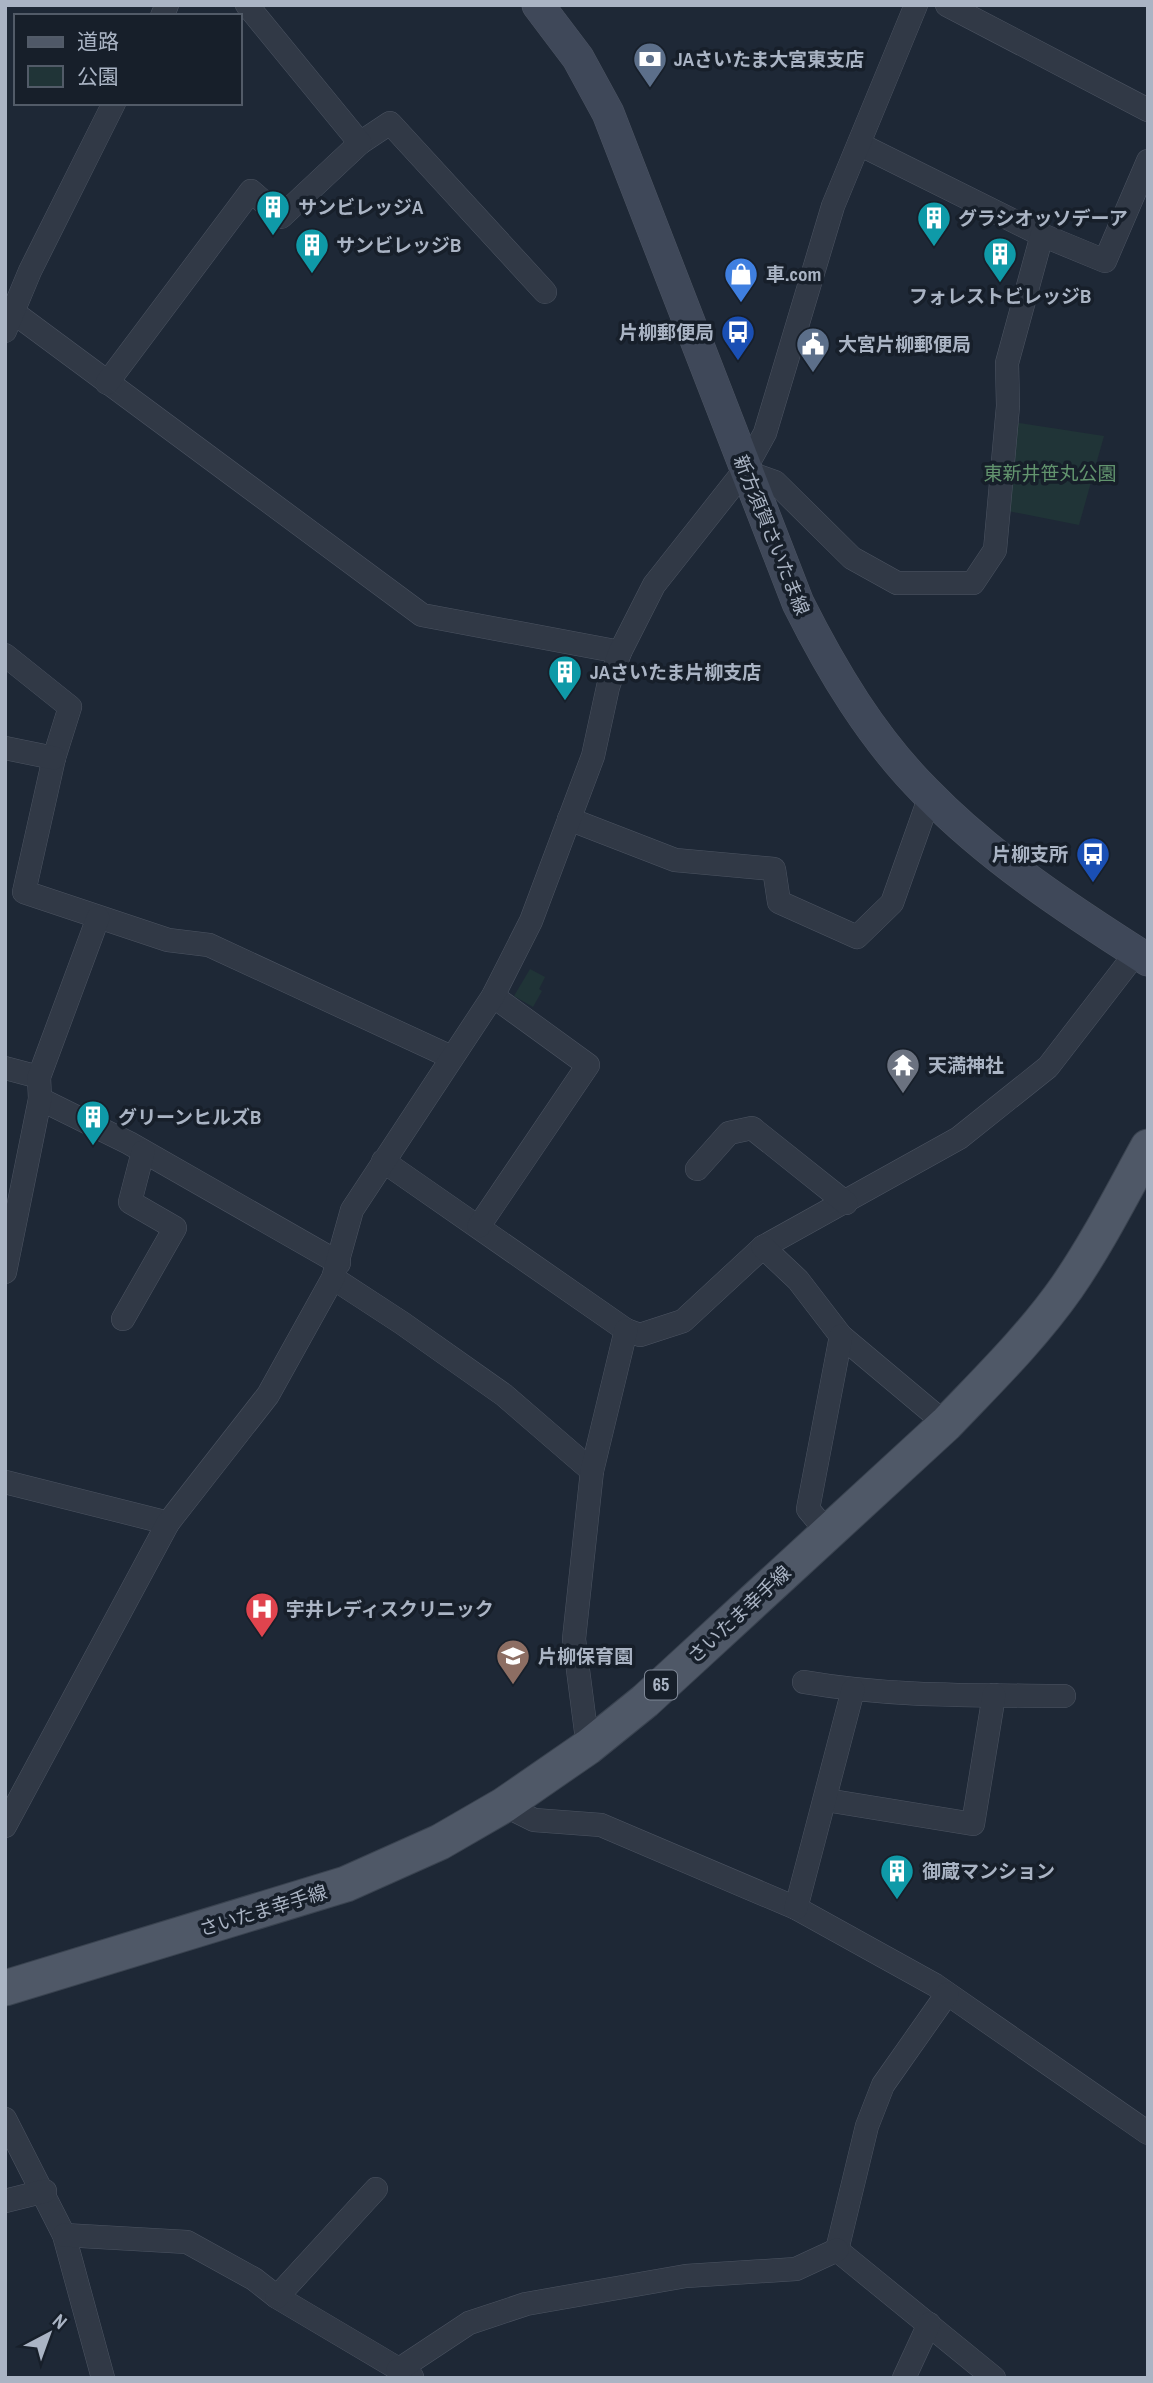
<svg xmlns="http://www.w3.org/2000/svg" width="1153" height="2383" font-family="'Archivo Narrow','Noto Sans JP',sans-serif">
	<rect width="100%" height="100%" fill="#1e2836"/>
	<g fill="#203437">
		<polygon points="1012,422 1104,436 1079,525 1003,510"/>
		<polygon points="530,969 545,977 539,989 542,991 533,1007 514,996"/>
	</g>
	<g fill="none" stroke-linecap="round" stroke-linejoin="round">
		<g stroke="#4c5462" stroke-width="24">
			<g id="street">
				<polyline points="947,5 1148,110"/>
				<polyline points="162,16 167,5"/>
				<polyline points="360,143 390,123 545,292"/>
				<polyline points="859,144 1042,235"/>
				<polyline points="13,312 422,615 620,652"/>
				<polyline points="5,331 30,271 114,103"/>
				<polyline points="107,383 251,191 281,217 360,143 247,5"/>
				<polyline points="744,471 775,482 852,558 897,583 973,583 995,550 1008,406 1007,363 1042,235 1105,261 1148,161"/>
				<polyline points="5,655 70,707 54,758 24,892 168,940 209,945 451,1057"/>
				<polyline points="5,748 54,758"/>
				<polyline points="569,819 675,860 774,869 779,902 857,937 892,903 930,796"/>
				<polyline points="5,1068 39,1077"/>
				<polyline points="40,1099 129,1143 339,1263"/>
				<polyline points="383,1161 626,1330 640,1335 683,1321 763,1247 959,1138 1048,1067 1136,953"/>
				<polyline points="697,1169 729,1133 752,1128 846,1203"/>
				<polyline points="479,1226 588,1065 493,996"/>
				<polyline points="763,1247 798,1280 841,1336 946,1424"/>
				<polyline points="5,1272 40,1099 39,1077 98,918"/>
				<polyline points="333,1278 402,1323 504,1395 592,1471"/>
				<polyline points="123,1319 175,1228 130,1202 143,1152"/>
				<polyline points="5,1482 168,1523"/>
				<polyline points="827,1532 808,1509 841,1336"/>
				<path d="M804,1682C890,1697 977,1695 1064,1696"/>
				<polyline points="588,1747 574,1639 592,1471 626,1330"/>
				<polyline points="826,1800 973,1824 994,1695"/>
				<polyline points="504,1805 534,1820 601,1825 796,1908 935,1985 1148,2133"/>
				<polyline points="5,1826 168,1523 268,1395 333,1278 352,1210 493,996 531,921 593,756 608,687 620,652 654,585 744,471 765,433 833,206 916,5"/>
				<polyline points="796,1908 853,1690"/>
				<polyline points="5,2119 64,2235 103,2378"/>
				<polyline points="5,2201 45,2191"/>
				<polyline points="64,2235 187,2242 254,2279 277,2297 412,2377"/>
				<polyline points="837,2250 867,2126 883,2085 947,1994"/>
				<polyline points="837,2250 994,2378"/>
				<polyline points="277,2297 376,2189"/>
				<polyline points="398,2370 469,2323 526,2304 686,2276 796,2269 837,2250"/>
				<polyline points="904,2378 929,2324"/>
			</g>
		</g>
		<g stroke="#4c5462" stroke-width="33">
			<path id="secondary" d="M538,5L578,58L608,113L798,603C832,671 872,738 926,792C990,858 1071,911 1148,960"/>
		</g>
		<g stroke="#3a4350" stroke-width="37">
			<path id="primary" d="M5,1988L346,1884L440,1842L504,1805L588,1747L645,1701L946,1424C988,1380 1032,1337 1067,1287C1098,1242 1122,1194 1148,1147"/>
		</g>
		<use href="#street" stroke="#313946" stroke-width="23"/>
		<use href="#secondary" stroke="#3f4859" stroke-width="32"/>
		<use href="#primary" stroke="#4f5867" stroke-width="35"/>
	</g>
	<defs>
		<g id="bank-pin" transform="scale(1.75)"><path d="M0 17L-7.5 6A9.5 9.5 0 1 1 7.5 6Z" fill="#5c6f8a" stroke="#171f2a"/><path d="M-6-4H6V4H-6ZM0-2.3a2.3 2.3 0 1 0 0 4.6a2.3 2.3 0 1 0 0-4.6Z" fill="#fff"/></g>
		<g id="building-pin" transform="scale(1.75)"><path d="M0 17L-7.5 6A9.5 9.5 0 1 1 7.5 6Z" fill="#0f9aa8" stroke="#171f2a"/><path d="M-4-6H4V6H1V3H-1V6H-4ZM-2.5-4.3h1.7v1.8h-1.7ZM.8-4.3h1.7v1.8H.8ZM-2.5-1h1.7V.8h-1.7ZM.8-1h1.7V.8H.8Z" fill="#fff"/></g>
		<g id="shop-pin" transform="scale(1.75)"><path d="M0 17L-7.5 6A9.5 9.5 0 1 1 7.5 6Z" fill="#3f7fe0" stroke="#171f2a"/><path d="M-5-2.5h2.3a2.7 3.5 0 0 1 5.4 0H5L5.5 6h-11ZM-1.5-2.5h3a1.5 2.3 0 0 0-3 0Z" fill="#fff"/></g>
		<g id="bus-pin" transform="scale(1.75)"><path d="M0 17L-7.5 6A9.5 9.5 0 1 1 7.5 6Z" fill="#1a4fb4" stroke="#171f2a"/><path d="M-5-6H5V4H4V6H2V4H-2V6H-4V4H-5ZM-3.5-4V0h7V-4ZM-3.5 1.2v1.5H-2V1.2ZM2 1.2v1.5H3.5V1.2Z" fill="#fff"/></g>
		<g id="civic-pin" transform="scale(1.75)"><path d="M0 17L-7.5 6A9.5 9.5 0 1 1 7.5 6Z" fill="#5c6f8a" stroke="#171f2a"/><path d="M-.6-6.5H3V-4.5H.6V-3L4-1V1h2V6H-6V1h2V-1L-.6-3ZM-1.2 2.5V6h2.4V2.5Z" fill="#fff"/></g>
		<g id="temple-pin" transform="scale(1.75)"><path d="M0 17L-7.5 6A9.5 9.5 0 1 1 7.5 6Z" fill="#6b7280" stroke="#171f2a"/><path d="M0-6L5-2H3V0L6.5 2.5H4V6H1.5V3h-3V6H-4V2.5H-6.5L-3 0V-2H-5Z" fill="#fff"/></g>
		<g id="hospital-pin" transform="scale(1.75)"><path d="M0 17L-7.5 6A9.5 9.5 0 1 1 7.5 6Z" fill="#e0444e" stroke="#171f2a"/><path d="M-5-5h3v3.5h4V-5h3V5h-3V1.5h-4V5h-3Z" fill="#fff"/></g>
		<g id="school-pin" transform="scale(1.75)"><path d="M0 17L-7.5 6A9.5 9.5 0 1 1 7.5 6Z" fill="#8d6e63" stroke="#171f2a"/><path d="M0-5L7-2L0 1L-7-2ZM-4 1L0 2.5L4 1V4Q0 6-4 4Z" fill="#fff"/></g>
	</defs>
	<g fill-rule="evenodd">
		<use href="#bank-pin" x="650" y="59"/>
		<use href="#building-pin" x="273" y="207"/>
		<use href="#building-pin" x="934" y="218"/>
		<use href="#building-pin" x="312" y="245"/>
		<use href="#building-pin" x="1000" y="254"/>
		<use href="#shop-pin" x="741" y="274"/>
		<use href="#bus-pin" x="738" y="332"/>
		<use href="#civic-pin" x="813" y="344"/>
		<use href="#building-pin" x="565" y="672"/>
		<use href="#bus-pin" x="1093" y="854"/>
		<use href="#temple-pin" x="903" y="1065"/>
		<use href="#building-pin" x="93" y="1117"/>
		<use href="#hospital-pin" x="262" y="1609"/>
		<use href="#school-pin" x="513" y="1656"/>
		<use href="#building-pin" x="897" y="1871"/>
	</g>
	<g text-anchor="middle" stroke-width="7" stroke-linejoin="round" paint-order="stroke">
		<rect fill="#171f2a" stroke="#7e8796" stroke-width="2" x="645" y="1670.5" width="32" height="29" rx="5"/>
		<g font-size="18" font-weight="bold" fill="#aab4c4">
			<text x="661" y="1691">65</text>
		</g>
		<g font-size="19" font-weight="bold" fill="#aab4c4" stroke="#171f2a" text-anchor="start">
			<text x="674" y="66">JAさいたま大宮東支店</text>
			<text x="298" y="214">サンビレッジA</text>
			<text x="958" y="225">グラシオッソデーア</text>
			<text x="336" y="252">サンビレッジB</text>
			<text x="766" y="281">車.com</text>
			<text x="1000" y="303" text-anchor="middle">フォレストビレッジB</text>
			<text x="714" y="339" text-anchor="end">片柳郵便局</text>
			<text x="838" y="351">大宮片柳郵便局</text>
			<text x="590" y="679">JAさいたま片柳支店</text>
			<text x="1068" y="861" text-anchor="end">片柳支所</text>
			<text x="928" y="1072">天満神社</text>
			<text x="118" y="1124">グリーンヒルズB</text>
			<text x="286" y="1616">宇井レディスクリニック</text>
			<text x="538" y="1663">片柳保育園</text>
			<text x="922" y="1878">御蔵マンション</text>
		</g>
		<g font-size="19" fill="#62946e" stroke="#171f2a">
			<text x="1050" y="480">東新井笹丸公園</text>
		</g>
		<g font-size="19" fill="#aab4c4" stroke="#171f2a">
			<text transform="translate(772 535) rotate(68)" y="7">新方須賀さいたま線</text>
			<text transform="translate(739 1614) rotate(-43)" y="7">さいたま幸手線</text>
			<text transform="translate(263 1910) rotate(-17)" y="7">さいたま幸手線</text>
		</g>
	</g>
	<rect width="1153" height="2383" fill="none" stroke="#aab4c4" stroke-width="14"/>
	<rect x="14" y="14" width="228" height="91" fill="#171f2a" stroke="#525b68" stroke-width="2"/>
	<rect x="28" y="37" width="35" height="10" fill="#4f5867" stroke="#525b68" stroke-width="2"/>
	<text x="77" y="49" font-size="21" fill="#aab4c4">道路</text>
	<rect x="28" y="66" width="35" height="21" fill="#203437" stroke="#525b68" stroke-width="2"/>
	<text x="77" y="84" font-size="21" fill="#aab4c4">公園</text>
	<g transform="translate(49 2334) rotate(41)" stroke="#171f2a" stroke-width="5" paint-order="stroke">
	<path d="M0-5L12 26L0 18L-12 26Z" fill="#aab4c4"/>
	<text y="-10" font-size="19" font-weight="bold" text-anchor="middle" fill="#aab4c4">N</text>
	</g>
</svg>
